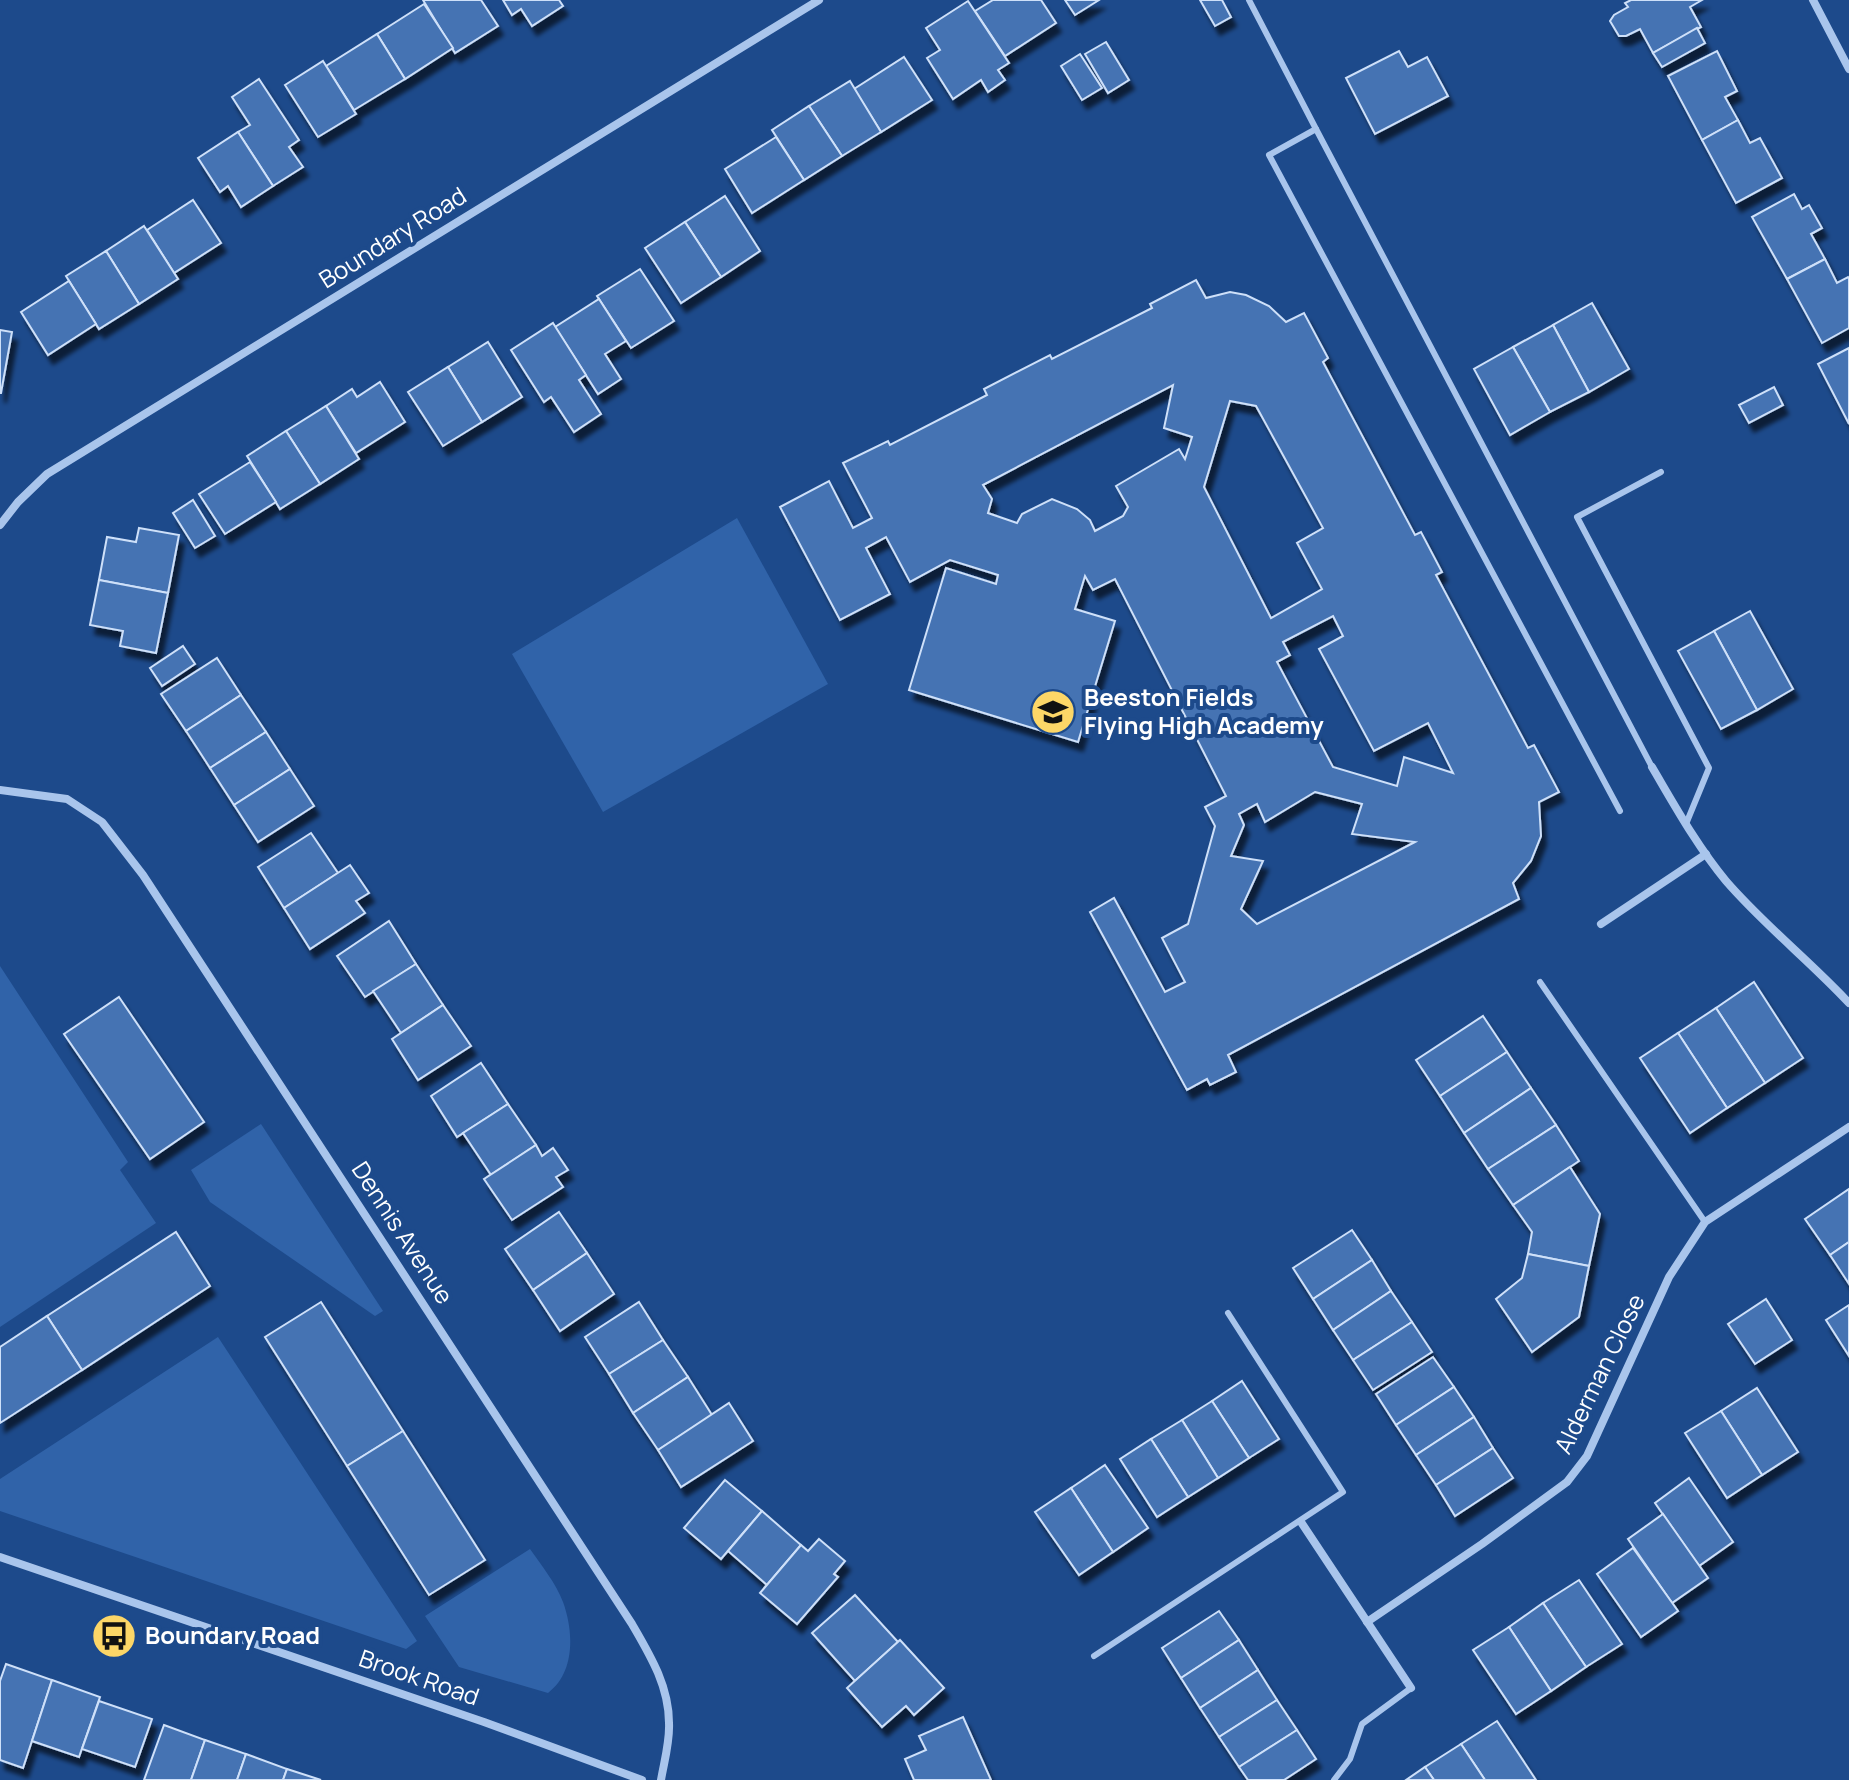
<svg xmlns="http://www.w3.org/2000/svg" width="1849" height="1780" font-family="Manrope,sans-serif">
	<defs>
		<filter id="shadow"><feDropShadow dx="5" dy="9" stdDeviation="2" flood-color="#0009"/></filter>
	</defs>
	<rect width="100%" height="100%" fill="#1d4a8b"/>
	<g fill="#3063a9">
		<polygon points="737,518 828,684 603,812 512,654"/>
		<polygon points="0,966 128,1162 120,1170 156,1223 0,1327"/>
		<polygon points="261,1124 383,1311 375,1316 210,1202 191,1170"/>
		<polygon points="218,1337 417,1641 406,1649 0,1511 0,1479"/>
		<path d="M530,1549C541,1565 556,1583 563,1602C574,1632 575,1673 548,1693L459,1667L425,1616Z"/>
	</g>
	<g fill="#4573b3" stroke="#cee0f9" stroke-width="2" fill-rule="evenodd" filter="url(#shadow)">
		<polygon points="423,0 481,0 498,26 455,53"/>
		<polygon points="503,0 559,0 563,6 532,26 521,9 512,15"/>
		<polygon points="993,0 1041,0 1056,23 1005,56 975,11"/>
		<polygon points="1065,0 1099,0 1075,15"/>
		<polygon points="1200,0 1222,0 1231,17 1215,26"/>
		<polygon points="1631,0 1702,0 1690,7 1701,27 1653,53 1640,29 1626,36 1619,36 1610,21 1614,15 1628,7 1625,3"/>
		<polygon points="968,1 1009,63 998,70 1005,80 988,92 981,80 953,99 927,58 940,50 926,28"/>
		<polygon points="424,4 453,48 405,79 377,34"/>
		<polygon points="1697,28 1705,43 1662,67 1653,53"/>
		<polygon points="377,34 405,79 354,110 326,66"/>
		<polygon points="1106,42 1129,80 1108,93 1085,54"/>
		<polygon points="1399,51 1408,67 1427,57 1448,96 1375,134 1346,78"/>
		<polygon points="1717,51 1737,91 1725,97 1738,120 1702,140 1668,76"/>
		<polygon points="1080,54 1102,88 1082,100 1061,66"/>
		<polygon points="904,57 932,100 881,132 854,89"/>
		<polygon points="323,61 356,114 318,137 285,85"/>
		<polygon points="259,79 299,140 289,147 303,167 273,186 238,132 250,125 232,97"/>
		<polygon points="850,81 881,132 842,156 809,106"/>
		<polygon points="809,106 842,156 804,180 772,130"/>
		<polygon points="1738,120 1750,143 1760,138 1782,178 1736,203 1702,140"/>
		<polygon points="238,132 273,186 241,207 228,186 220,192 198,158"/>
		<polygon points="776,137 804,180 752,213 725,169"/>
		<polygon points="1794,194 1802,209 1809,205 1822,228 1811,234 1825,259 1787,279 1752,217"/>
		<polygon points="725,196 760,251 721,277 685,222"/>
		<polygon points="193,200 221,243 174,273 147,230"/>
		<polygon points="685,222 721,277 681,303 645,248"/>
		<polygon points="144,226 178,279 139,304 106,251"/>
		<polygon points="106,251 139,304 99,329 66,276"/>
		<polygon points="1825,259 1837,283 1848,277 1849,279 1849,328 1822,343 1787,279"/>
		<polygon points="640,269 674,321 631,348 597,296"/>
		<path d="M1196,280L1206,298L1230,292L1246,295L1269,306L1286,322L1304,313L1328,358L1323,362L1415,535L1421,532L1442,572L1436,575L1528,748L1534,745L1559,792L1539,802L1541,836L1531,861L1513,883L1519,899L1228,1055L1236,1072L1210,1085L1207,1079L1187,1090L1090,912L1114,898L1165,992L1185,982L1162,938L1188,924L1215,826L1205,807L1226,796L1115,579L1093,590L1085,576L1075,609L1115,621L1078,742L909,690L946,568L996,584L998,575L950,560L910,582L886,537L866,548L890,594L840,620L780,507L829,481L853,528L872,518L843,463L888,441L890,445L987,395L984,389L1050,355L1052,359L1152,308L1150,304ZM1173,385L1164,428L1192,437L1185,459L1179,449L1116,486L1128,507L1123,516L1095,531L1090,520L1077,509L1052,499L1022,514L1017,523L988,513L992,499L983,485ZM1230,401L1256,406L1323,528L1297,543L1322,589L1271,618L1204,487ZM1333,616L1343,636L1319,649L1374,751L1428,723L1453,773L1404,757L1397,786L1333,767L1277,662L1290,655L1283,642ZM1315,792L1362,804L1352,834L1415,842L1257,924L1241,909L1263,861L1231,856L1244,825L1239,814L1257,804L1265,822Z"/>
		<polygon points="69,281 96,324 48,355 21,312"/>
		<polygon points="599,299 626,341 605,354 621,379 598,394 555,327"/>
		<polygon points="1592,303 1629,369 1589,392 1553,325"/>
		<polygon points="553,323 586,375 579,380 601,414 574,432 551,397 544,402 511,350"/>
		<polygon points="1553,325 1589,392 1550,412 1513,347"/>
		<polygon points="0,330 12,332 1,393 0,393"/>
		<polygon points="488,342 522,397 482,422 448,367"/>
		<polygon points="1513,347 1550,412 1510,435 1474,369"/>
		<polygon points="1849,348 1849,424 1818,364"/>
		<polygon points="448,367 482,422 443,446 408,392"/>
		<polygon points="380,382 405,422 356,453 326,406 352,389 357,397"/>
		<polygon points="1774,387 1783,405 1749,423 1739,405"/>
		<polygon points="326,406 359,459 320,484 286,431"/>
		<polygon points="286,431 320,484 280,509 247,456"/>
		<polygon points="250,462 276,502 225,534 199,494"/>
		<polygon points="193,500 215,536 195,548 173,513"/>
		<polygon points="139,528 179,535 168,593 99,580 107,537 136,542"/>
		<polygon points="99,580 168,593 156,653 120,646 123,631 90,625"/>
		<polygon points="1750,611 1793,689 1757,710 1714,631"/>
		<polygon points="1714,631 1757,710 1721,729 1678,651"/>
		<polygon points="183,646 195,664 162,686 150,668"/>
		<polygon points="217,658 241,695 186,731 161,694"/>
		<polygon points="241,695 266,732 210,768 186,731"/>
		<polygon points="266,732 290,769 234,805 210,768"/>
		<polygon points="290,769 314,806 258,842 234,805"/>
		<polygon points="311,833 338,873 284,908 258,867"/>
		<polygon points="350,865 369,893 356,901 365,913 310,949 284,908"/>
		<polygon points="389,921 416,964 365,997 337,956"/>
		<polygon points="416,964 443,1005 401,1033 373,991"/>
		<polygon points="1754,982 1803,1058 1765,1083 1716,1008"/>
		<polygon points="119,997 204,1122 150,1159 64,1034"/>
		<polygon points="443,1005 471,1046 418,1080 392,1039"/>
		<polygon points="1716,1008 1765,1083 1727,1108 1678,1033"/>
		<polygon points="1483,1016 1507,1052 1440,1096 1416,1060"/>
		<polygon points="1678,1033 1727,1108 1690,1133 1640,1058"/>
		<polygon points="1507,1052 1531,1088 1464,1133 1440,1096"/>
		<polygon points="481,1063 508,1104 457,1137 431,1096"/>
		<polygon points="1531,1088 1556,1125 1488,1169 1464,1133"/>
		<polygon points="508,1104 536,1145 491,1175 463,1133"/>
		<polygon points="1556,1125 1579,1161 1513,1205 1488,1169"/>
		<polygon points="536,1145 542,1156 553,1148 568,1170 556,1177 563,1187 512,1220 484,1179"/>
		<polygon points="1570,1167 1600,1214 1589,1266 1528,1254 1532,1232 1513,1205"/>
		<polygon points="1849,1189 1849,1242 1830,1255 1805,1219"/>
		<polygon points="559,1212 587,1253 533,1290 505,1249"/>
		<polygon points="1352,1230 1372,1260 1313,1299 1293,1268"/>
		<polygon points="176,1232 210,1286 82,1370 47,1316"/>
		<polygon points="1849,1242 1849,1284 1830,1255"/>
		<polygon points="587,1253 614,1294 560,1331 533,1290"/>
		<polygon points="1528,1254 1589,1266 1579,1317 1532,1352 1496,1299 1522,1278"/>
		<polygon points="1372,1260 1391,1291 1333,1330 1313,1299"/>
		<polygon points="1391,1291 1412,1322 1353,1360 1333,1330"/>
		<polygon points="1766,1299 1792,1340 1755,1364 1728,1324"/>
		<polygon points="321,1302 403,1431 347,1466 265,1337"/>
		<polygon points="639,1302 663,1340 609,1374 585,1337"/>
		<polygon points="1849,1305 1849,1356 1826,1320"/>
		<polygon points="47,1316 82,1370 0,1423 0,1347"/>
		<polygon points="1412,1322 1432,1352 1373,1390 1353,1360"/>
		<polygon points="663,1340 688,1377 633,1413 609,1374"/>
		<polygon points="1433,1357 1454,1387 1396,1425 1376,1394"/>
		<polygon points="688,1377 712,1415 658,1450 633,1413"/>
		<polygon points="1242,1381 1279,1439 1249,1458 1212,1401"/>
		<polygon points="1454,1387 1474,1417 1416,1455 1396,1425"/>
		<polygon points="1757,1388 1798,1452 1762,1475 1721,1411"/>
		<polygon points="1212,1401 1249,1458 1218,1478 1182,1420"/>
		<polygon points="729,1403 753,1441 681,1487 658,1450"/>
		<polygon points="1721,1411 1762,1475 1727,1498 1685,1433"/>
		<polygon points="1474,1417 1493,1448 1436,1485 1416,1455"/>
		<polygon points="1182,1420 1218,1478 1188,1497 1151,1439"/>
		<polygon points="403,1431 485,1560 429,1595 347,1466"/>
		<polygon points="1151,1439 1188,1497 1157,1517 1120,1459"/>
		<polygon points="1493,1448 1513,1478 1455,1516 1436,1485"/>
		<polygon points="1105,1465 1148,1528 1113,1552 1071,1488"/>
		<polygon points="1689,1478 1733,1542 1699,1566 1655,1503"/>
		<polygon points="725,1480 762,1511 721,1559 684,1528"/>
		<polygon points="1071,1488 1113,1552 1079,1575 1035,1512"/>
		<polygon points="762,1511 801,1545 767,1585 728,1551"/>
		<polygon points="1663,1514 1708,1578 1672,1603 1628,1539"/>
		<polygon points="819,1539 845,1561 834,1574 838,1577 797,1624 760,1593 801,1545 808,1551"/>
		<polygon points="1633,1548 1678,1611 1641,1637 1597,1574"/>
		<polygon points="1579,1580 1622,1644 1586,1667 1543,1603"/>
		<polygon points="855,1595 898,1642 855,1681 812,1633"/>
		<polygon points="1543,1603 1586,1667 1551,1691 1509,1627"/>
		<polygon points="1219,1611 1239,1640 1181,1678 1162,1648"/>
		<polygon points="1509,1627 1551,1691 1516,1714 1473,1650"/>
		<polygon points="900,1640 944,1688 914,1715 906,1706 882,1727 847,1688"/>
		<polygon points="1239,1640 1258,1670 1200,1708 1181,1678"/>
		<polygon points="6,1664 52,1680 23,1768 0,1760 0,1681"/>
		<polygon points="1258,1670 1277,1700 1219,1737 1200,1708"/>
		<polygon points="52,1680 100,1697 79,1757 32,1741"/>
		<polygon points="1277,1700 1297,1730 1239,1767 1219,1737"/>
		<polygon points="99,1701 152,1719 135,1767 82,1749"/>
		<polygon points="963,1717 991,1780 914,1780 905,1759 926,1750 919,1736"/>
		<polygon points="1497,1721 1536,1780 1485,1780 1461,1744"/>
		<polygon points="164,1725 205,1740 191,1780 144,1780"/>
		<polygon points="1297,1730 1316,1759 1284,1780 1248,1780 1239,1767"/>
		<polygon points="205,1740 246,1754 237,1780 191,1780"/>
		<polygon points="1461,1744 1485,1780 1434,1780 1425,1767"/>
		<polygon points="246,1754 287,1769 283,1780 237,1780"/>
		<polygon points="1425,1767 1434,1780 1406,1780"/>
		<polygon points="287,1769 321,1780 283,1780"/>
	</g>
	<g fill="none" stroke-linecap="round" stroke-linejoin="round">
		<g stroke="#a9c5ec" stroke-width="6">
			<polyline points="1249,0 1316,129 1269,155 1620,811"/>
			<polyline points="1316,129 1652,767"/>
			<polyline points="1661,472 1577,517 1709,768 1686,824"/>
			<polyline points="1540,982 1705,1222"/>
			<polyline points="1094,1656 1343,1492 1228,1313"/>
			<polyline points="1334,1780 1350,1759 1362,1724 1411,1688"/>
		</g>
		<g stroke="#a9c5ec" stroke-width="8">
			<polyline points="1813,0 1849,69"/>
			<polyline points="0,525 18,502 47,474 819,0"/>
			<path d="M1652,767C1675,806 1697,846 1726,881C1764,925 1810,961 1849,1003"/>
			<path d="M0,790L67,799L102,822L143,875L632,1624C650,1655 669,1686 669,1723C670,1742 664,1762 661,1780"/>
			<polyline points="1601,924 1706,854"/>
			<polyline points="1301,1522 1411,1688"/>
			<polyline points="0,1557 484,1722 642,1780"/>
			<polyline points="1367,1622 1482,1544 1567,1482 1587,1456 1669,1277 1705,1222 1849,1127"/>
		</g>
	</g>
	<defs>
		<g id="school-disc" transform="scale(2.3)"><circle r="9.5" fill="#fcd667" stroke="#1d4a8b"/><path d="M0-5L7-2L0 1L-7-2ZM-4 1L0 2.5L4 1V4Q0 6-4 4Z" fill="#111"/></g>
		<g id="bus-disc" transform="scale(2.3)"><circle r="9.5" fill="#fcd667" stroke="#1d4a8b"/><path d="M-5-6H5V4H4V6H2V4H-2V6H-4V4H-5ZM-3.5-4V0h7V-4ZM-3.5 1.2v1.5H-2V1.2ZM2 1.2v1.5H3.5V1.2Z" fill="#111"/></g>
	</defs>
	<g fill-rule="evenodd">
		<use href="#school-disc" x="1053" y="712"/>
		<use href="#bus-disc" x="114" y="1636"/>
	</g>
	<g text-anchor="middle" stroke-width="8" stroke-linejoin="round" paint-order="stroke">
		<g font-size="24" fill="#fff" stroke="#1d4a8b">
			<text transform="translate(393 238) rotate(-32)" y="8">Boundary Road</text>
			<text transform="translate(402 1233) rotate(57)" y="8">Dennis Avenue</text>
			<text transform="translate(1600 1374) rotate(-64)" y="8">Alderman Close</text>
			<text transform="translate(419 1678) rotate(19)" y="8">Brook Road</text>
		</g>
		<g font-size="24" font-weight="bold" fill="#fff" stroke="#1d4a8b" text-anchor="start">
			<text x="1084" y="706">Beeston Fields<tspan x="1084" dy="28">Flying High Academy</tspan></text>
			<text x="145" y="1644">Boundary Road</text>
		</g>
	</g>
</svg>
